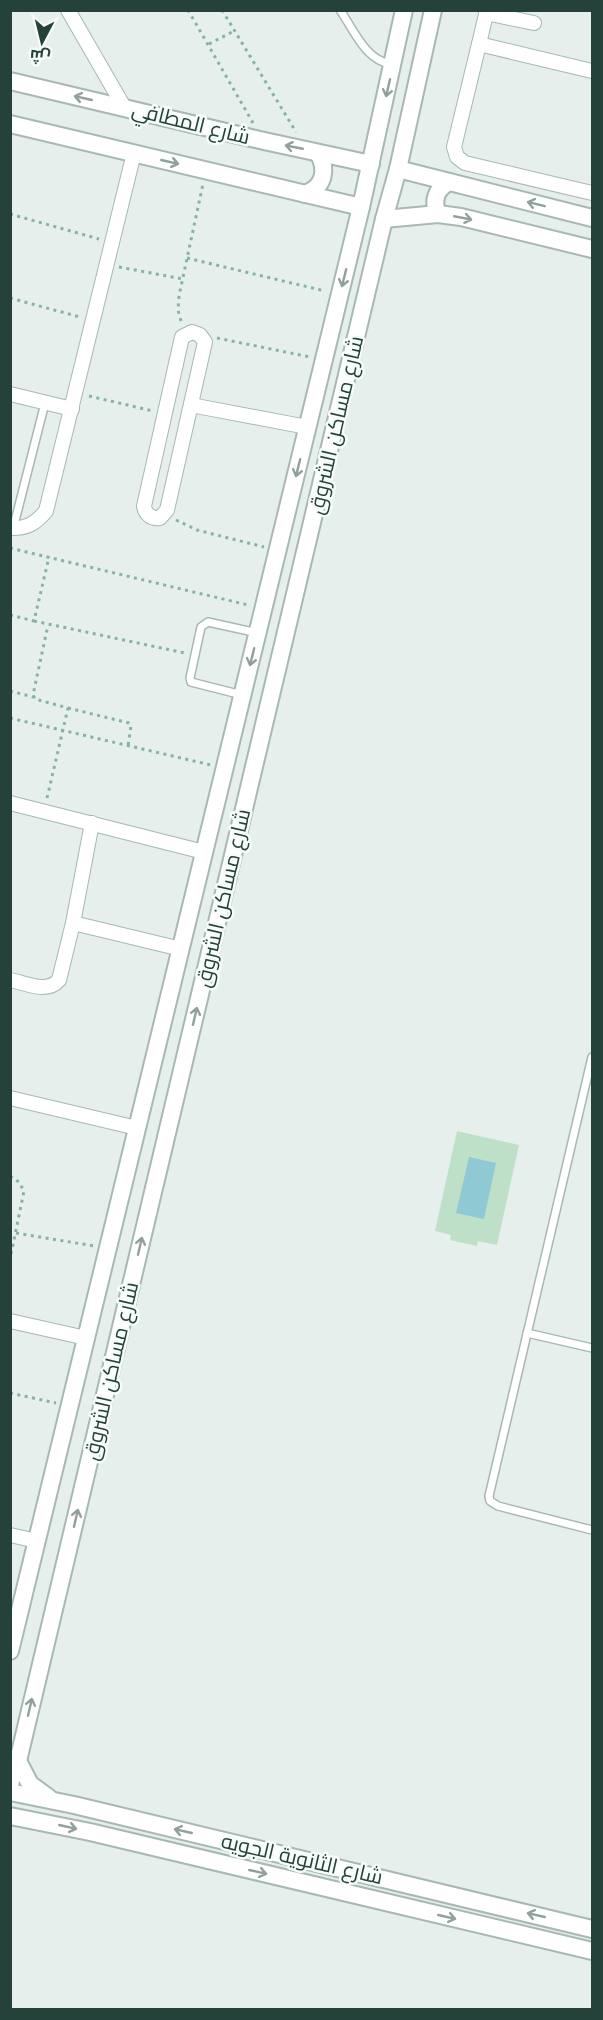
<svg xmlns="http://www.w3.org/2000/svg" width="603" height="2020" font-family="'Fira Sans',Cairo,sans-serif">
	<rect width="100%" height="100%" fill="#e6efeb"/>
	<polygon fill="#bfe0c8" points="457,1131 519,1145 497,1245 478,1241 477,1246 450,1240 451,1235 435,1231"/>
	<polygon fill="#8ec9d4" points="469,1157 496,1163 484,1219 456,1213"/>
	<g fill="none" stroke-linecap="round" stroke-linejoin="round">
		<g stroke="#a8b8b2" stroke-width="10">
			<g id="service">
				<path d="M340,10C354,30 365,60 391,64"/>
				<polyline points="13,529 45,403"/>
				<polyline points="242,695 191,682 190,678 201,627 208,622 258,633"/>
				<polyline points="592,1057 489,1496 490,1501 498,1506 592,1530"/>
				<polyline points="527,1333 592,1348"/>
			</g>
		</g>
		<g stroke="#a8b8b2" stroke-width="16">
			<g id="minor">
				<polyline points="68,10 124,107"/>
				<polyline points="486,13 534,23"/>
				<polyline points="479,44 487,10"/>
				<polyline points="592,71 479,44 454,147 457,157 465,163 592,193"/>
				<path d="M192,332L200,335L205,342L167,510L160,518C151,519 145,514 144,506L182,337Z"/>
				<polyline points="10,394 72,409"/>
				<polyline points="191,405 307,427"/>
				<path d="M10,528C27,529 36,523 46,511L134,153"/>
				<polyline points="10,803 204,852"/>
				<polyline points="73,923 92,823"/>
				<path d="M10,980C26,983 47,994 59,980L73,923L181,949"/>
				<polyline points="10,1098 137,1128"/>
				<polyline points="10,1321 86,1338"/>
				<polyline points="10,1535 37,1541"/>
			</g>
		</g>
		<g stroke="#a8b8b2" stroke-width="20">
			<g id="tertiary">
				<polyline points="10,81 264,141 371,164"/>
				<polyline points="10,124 361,207"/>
				<polyline points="398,169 592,218"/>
				<path d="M305,194C324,187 328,170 318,153"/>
				<path d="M438,214C432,201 436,189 449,182"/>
				<polyline points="384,219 438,214 461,217 592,249"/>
				<polyline points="10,1651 361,207 404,10"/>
				<polyline points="18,1761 30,1784 49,1798"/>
				<polyline points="10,1784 18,1761 384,219 398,169 433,10"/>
				<polyline points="10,1792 74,1805 592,1929"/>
				<polyline points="10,1816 90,1832 592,1951"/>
			</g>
		</g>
		<g stroke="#86b3a5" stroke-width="3" stroke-dasharray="3 4.5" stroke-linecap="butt">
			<polyline points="188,10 253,123"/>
			<polyline points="222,10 296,132"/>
			<polyline points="209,44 234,31"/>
			<polyline points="10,214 99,239"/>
			<polyline points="187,258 325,291"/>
			<polyline points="119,267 183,279"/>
			<polyline points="10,298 80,317"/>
			<polyline points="181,321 178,310 179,296 203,184"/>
			<polyline points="217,338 310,357"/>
			<polyline points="89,396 153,411"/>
			<polyline points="176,520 197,530 264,547"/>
			<polyline points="10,548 248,605"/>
			<polyline points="10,615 34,621 49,557"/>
			<polyline points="34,621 185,653"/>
			<polyline points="10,691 33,697"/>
			<polyline points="68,708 129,723 131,726 128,746"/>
			<polyline points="10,718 211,765"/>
			<polyline points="47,798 68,708 35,699 33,695 48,625"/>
			<polyline points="10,1176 19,1182 24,1191 10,1259"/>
			<polyline points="16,1233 94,1246"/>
			<polyline points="10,1393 56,1403"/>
		</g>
		<use href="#service" stroke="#fff" stroke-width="7"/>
		<use href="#minor" stroke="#fff" stroke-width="14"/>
		<use href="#tertiary" stroke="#fff" stroke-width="16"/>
	</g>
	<defs><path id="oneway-shaft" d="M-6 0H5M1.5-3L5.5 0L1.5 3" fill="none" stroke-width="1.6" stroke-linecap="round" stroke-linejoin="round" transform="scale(1.5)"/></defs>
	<g stroke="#92a09c">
		<use href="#oneway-shaft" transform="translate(388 88) rotate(103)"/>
		<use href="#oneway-shaft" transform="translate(83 98) rotate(-167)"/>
		<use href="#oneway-shaft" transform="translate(294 147) rotate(-169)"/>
		<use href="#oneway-shaft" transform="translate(170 162) rotate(13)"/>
		<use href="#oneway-shaft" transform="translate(536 204) rotate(-166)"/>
		<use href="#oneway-shaft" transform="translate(463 218) rotate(11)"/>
		<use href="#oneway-shaft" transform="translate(344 278) rotate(104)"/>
		<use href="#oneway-shaft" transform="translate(298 468) rotate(104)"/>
		<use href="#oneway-shaft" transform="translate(252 657) rotate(104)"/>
		<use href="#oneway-shaft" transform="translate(195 1016) rotate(-77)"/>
		<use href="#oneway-shaft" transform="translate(140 1246) rotate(-77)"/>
		<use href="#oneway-shaft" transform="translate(76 1518) rotate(-77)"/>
		<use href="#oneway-shaft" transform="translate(30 1707) rotate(-77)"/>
		<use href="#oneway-shaft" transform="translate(68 1827) rotate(13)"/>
		<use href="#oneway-shaft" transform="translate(183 1831) rotate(-167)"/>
		<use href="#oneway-shaft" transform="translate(258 1872) rotate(13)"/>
		<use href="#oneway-shaft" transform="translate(536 1915) rotate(-167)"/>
		<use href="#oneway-shaft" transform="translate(447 1917) rotate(13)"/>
	</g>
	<g text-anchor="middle" stroke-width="5" stroke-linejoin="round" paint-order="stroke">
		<g font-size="21" fill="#24423a" stroke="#f7fbf9">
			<text transform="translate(191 123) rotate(14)" y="7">شارع المطافي</text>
			<text transform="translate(336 425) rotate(-77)" y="7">شارع مساكن الشروق</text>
			<text transform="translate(223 898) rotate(-77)" y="7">شارع مساكن الشروق</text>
			<text transform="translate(111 1371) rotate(-77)" y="7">شارع مساكن الشروق</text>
			<text transform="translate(302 1859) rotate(13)" y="7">شارع الثانوية الجويه</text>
		</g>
	</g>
	<rect width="603" height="2020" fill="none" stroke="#24423a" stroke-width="24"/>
	<g transform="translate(42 42) rotate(187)" stroke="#f7fbf9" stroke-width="4.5" paint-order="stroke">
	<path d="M0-4.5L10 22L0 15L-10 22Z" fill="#24423a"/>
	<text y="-9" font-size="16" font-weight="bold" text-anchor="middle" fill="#24423a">ش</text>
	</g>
</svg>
